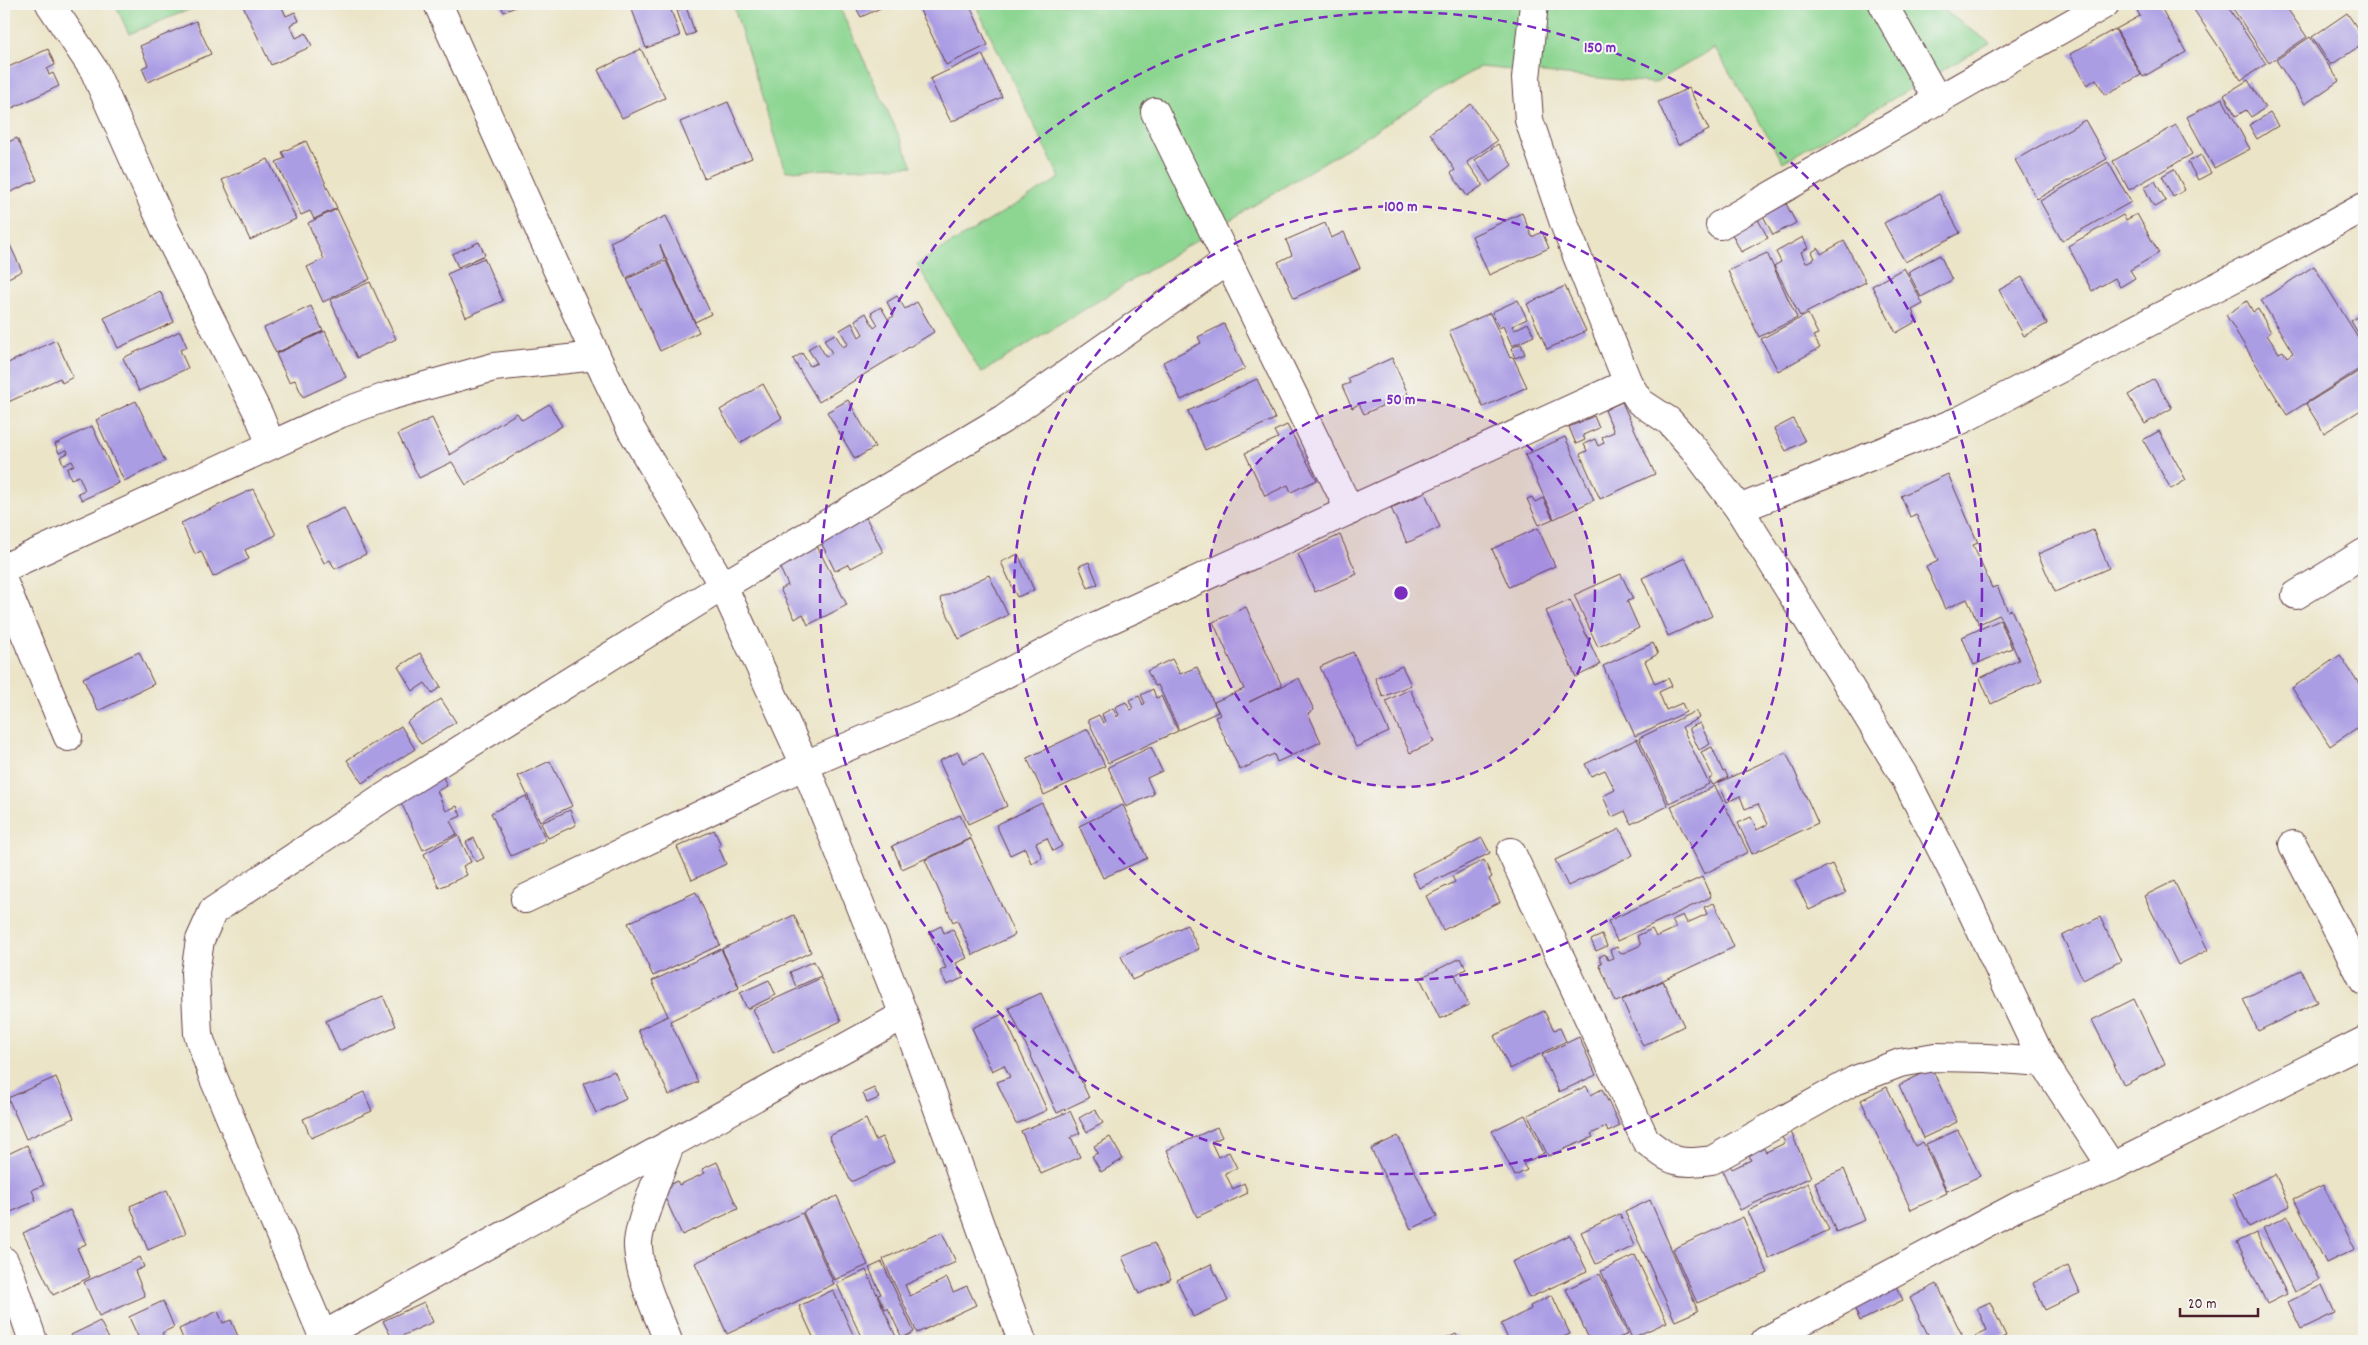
<svg xmlns="http://www.w3.org/2000/svg" width="2368" height="1345" viewBox="0 0 2368 1345" font-family="Dekko,sans-serif">
	<style>
		.green { fill: #8dd692; stroke: #6c7a5e }
		.building { fill: #ab9de4 }
		.lines { fill: none; stroke-linecap: round; stroke-linejoin: round }
		.street-casing { stroke: #623d42; stroke-width: 30 }
		.street { stroke: #fff; stroke-width: 28 }
		.ring { fill: none; stroke: #7b2cbf; stroke-width: 2.5; stroke-dasharray: 9 6 }
		.centre { fill: #7b2cbf; stroke: #f6f6f2; stroke-width: 2.5 }
		.ring-label { font-size: 15px; text-anchor: middle; font-weight: bold; fill: #7b2cbf; stroke: #f6f6f2; stroke-width: 4; stroke-linejoin: round; paint-order: stroke }
	</style>
	<rect width="100%" height="100%" fill="#f6f6f2"/>
	<filter id="ink" filterUnits="userSpaceOnUse"><feTurbulence type="fractalNoise" baseFrequency=".02" numOctaves="2"/><feDisplacementMap in="SourceGraphic" scale="10" xChannelSelector="R" yChannelSelector="G"/><feConvolveMatrix kernelMatrix="1 2 1 2 8 2 1 2 1" color-interpolation-filters="sRGB"/></filter>
	<filter id="wash" filterUnits="userSpaceOnUse"><feTurbulence type="fractalNoise" baseFrequency=".0096" numOctaves="4" result="noise"/><feDisplacementMap in="SourceGraphic" scale="20" xChannelSelector="R" yChannelSelector="G"/><feGaussianBlur stdDeviation="1.12" result="paint"/><feColorMatrix in="noise" values="0 0 0 0 0 0 0 0 0 0 0 0 0 0 0 0 0 1.4 0 .05"/><feComposite in="paint" operator="in"/></filter>
	<g filter="url(#wash)">
		<rect width="100%" height="100%" fill="#ebe4c7"/>
		<g class="green">
			<path d="M115,4H203L129,34Z"/>
			<path d="M733,4H838L913,166L785,171Z"/>
			<path d="M975,4H1935L1990,43L1783,162L1715,48L1654,83L1479,67L981,373L917,264L1060,178Z"/>
		</g>
		<g id="blocks">
			<g class="building">
				<path d="M242,4H284L281,5L286,16L295,12L299,21L290,25L296,38L306,33L312,46L271,65Z"/>
				<path d="M500,4H522L504,12Z"/>
				<path d="M630,4H669L680,36L646,48Z"/>
				<path d="M854,4H889L861,17Z"/>
				<path d="M917,4H969L988,45L946,65Z"/>
				<path d="M2137,4H2159L2186,52L2143,77L2116,29L2140,16L2134,5Z"/>
				<path d="M2190,4H2226L2266,64L2241,80Z"/>
				<path d="M2230,4H2284L2307,37L2269,63Z"/>
				<path d="M686,7L695,33L686,36L677,11Z"/>
				<path d="M2347,13L2364,38V43L2331,65L2312,37Z"/>
				<path d="M196,21L211,54L148,82L142,68L148,65L140,46Z"/>
				<path d="M2115,29L2141,75L2105,95L2096,79L2087,85L2070,54Z"/>
				<path d="M2310,37L2339,81L2305,104L2276,60Z"/>
				<path d="M48,49L55,65L47,69L49,75L53,73L59,86L6,111L4,106V69Z"/>
				<path d="M641,49L665,98L622,118L598,70Z"/>
				<path d="M982,54L1002,97L951,122L930,79Z"/>
				<path d="M2248,80L2265,108L2251,117L2246,110L2236,116L2224,95Z"/>
				<path d="M1689,88L1709,130L1678,145L1658,102Z"/>
				<path d="M2222,98L2250,149L2214,168L2187,117Z"/>
				<path d="M728,102L752,158L704,178L680,122Z"/>
				<path d="M1471,104L1497,141L1467,162L1483,185L1467,196L1451,173L1455,170L1430,133Z"/>
				<path d="M2270,113L2278,126L2257,139L2249,125Z"/>
				<path d="M2085,120L2107,159L2037,199L2015,160Z"/>
				<path d="M2176,125L2192,154L2129,190L2113,161Z"/>
				<path d="M17,138L37,180L4,195V144Z"/>
				<path d="M306,141L337,208L314,219L310,211L301,215L276,162L285,158L282,152Z"/>
				<path d="M1498,144L1512,165L1490,182L1475,160Z"/>
				<path d="M2201,155L2211,173L2198,180L2188,162Z"/>
				<path d="M268,159L296,219L250,240L222,180Z"/>
				<path d="M2108,162L2131,202L2062,241L2040,201Z"/>
				<path d="M2174,169L2185,190L2173,197L2162,176Z"/>
				<path d="M2155,181L2166,201L2154,207L2144,187Z"/>
				<path d="M1781,194L1796,223L1773,235L1758,206Z"/>
				<path d="M1939,194L1960,233L1905,262L1884,223Z"/>
				<path d="M337,209L370,279L323,302L307,267L324,259L308,223Z"/>
				<path d="M1753,210L1768,238L1741,252L1727,224Z"/>
				<path d="M1522,213L1532,237L1542,232L1549,248L1489,275L1472,236Z"/>
				<path d="M2137,214L2159,253L2130,270L2135,278L2120,287L2115,278L2092,291L2068,246L2123,215L2126,220Z"/>
				<path d="M666,216L711,314L695,322L660,245L665,259L626,278L610,242Z"/>
				<path d="M1325,223L1331,238L1344,232L1360,268L1294,298L1278,262L1292,255L1286,240Z"/>
				<path d="M4,232L22,271L4,280Z"/>
				<path d="M1803,237L1808,248L1801,252L1806,263L1815,258L1812,252L1818,248L1821,254L1844,241L1866,282L1800,316L1774,266L1781,262L1776,252Z"/>
				<path d="M479,242L485,255L458,267L452,254Z"/>
				<path d="M1767,253L1797,318L1759,337L1728,271Z"/>
				<path d="M1940,255L1952,280L1921,297L1908,272Z"/>
				<path d="M484,258L503,301L466,317L447,274Z"/>
				<path d="M666,261L699,332L660,351L627,279Z"/>
				<path d="M2314,266L2364,347V366L2287,415L2226,315L2247,301L2253,312L2258,309L2271,332L2267,335L2279,353L2283,351L2287,357L2293,353L2261,300Z"/>
				<path d="M1904,268L1923,304L1912,310L1917,321L1896,333L1872,286Z"/>
				<path d="M2022,277L2047,324L2024,336L1999,290Z"/>
				<path d="M370,282L396,339L357,358L330,300Z"/>
				<path d="M1565,286L1586,331L1547,349L1527,304Z"/>
				<path d="M160,291L174,322L118,348L104,318Z"/>
				<path d="M897,296L905,309L917,302L934,332L819,402L793,359L802,353L810,366L817,363L808,349L818,343L826,357L832,353L824,340L835,334L843,347L848,344L840,330L852,323L859,337L863,334L855,320L866,313L874,328L878,325L871,313L881,307L888,319L894,316L887,302Z"/>
				<path d="M1518,300L1527,319L1512,326L1514,330L1528,323L1534,336L1512,346L1503,326L1499,328L1492,312Z"/>
				<path d="M311,306L323,331L276,353L264,328Z"/>
				<path d="M1490,313L1510,358L1513,357L1527,387L1483,407L1449,331Z"/>
				<path d="M2364,313V343L2351,321Z"/>
				<path d="M1808,314L1818,334L1813,336L1820,348L1778,371L1761,339Z"/>
				<path d="M1224,324L1245,369L1181,400L1163,362L1201,343L1198,337Z"/>
				<path d="M180,331L187,347L180,350L188,368L139,391L123,358Z"/>
				<path d="M325,331L346,377L303,397L295,380L289,382L276,354Z"/>
				<path d="M56,340L73,377L62,383L60,378L4,404V365Z"/>
				<path d="M1521,344L1525,354L1515,358L1511,348Z"/>
				<path d="M1392,358L1408,394L1364,414L1359,404L1352,408L1342,386L1350,383L1348,378Z"/>
				<path d="M2364,368V408L2324,433L2306,404Z"/>
				<path d="M1257,379L1275,419L1205,450L1188,411Z"/>
				<path d="M2154,379L2172,408L2145,424L2128,395Z"/>
				<path d="M763,384L782,418L740,443L720,410Z"/>
				<path d="M848,400L875,447L855,459L827,412Z"/>
				<path d="M136,401L165,461L124,481L96,420Z"/>
				<path d="M1622,402L1655,474L1600,499L1580,454L1587,451L1584,444L1595,439L1598,446L1604,443L1602,437L1614,432L1605,410Z"/>
				<path d="M549,404L562,426L466,485L452,462L419,478L398,434L432,418L450,455L517,413L522,420Z"/>
				<path d="M1594,416L1599,428L1583,435L1585,440L1576,444L1569,427Z"/>
				<path d="M1793,419L1805,441L1786,451L1774,429Z"/>
				<path d="M1287,425L1317,480L1291,492L1288,485L1265,496L1245,453L1278,438L1274,431Z"/>
				<path d="M92,426L119,483L82,500L78,493L85,490L79,476L71,479L67,469L74,465L72,461L64,465L60,457L68,453L67,450L59,453L55,444Z"/>
				<path d="M2159,431L2186,480L2171,489L2143,440Z"/>
				<path d="M1565,437L1594,500L1554,519L1525,455Z"/>
				<path d="M1948,474L1978,543L1973,545L1992,588L1997,586L2008,611L2011,609L2042,680L1991,704L1980,678L2019,660L1999,615L1979,624L1967,599L1945,609L1926,567L1938,561L1916,514L1910,517L1901,496Z"/>
				<path d="M253,489L276,535L245,550L249,559L213,577L201,551L195,554L181,523Z"/>
				<path d="M1425,493L1440,527L1407,543L1391,508Z"/>
				<path d="M1532,497L1535,502L1543,498L1553,519L1539,525L1527,499Z"/>
				<path d="M344,508L366,554L335,569L330,560L324,563L306,526Z"/>
				<path d="M862,509L883,552L851,568L849,564L835,571L816,532Z"/>
				<path d="M1538,528L1555,566L1509,587L1492,549Z"/>
				<path d="M2093,530L2109,568L2055,592L2038,554Z"/>
				<path d="M1340,535L1357,574L1315,592L1298,554Z"/>
				<path d="M817,546L847,605L808,625L803,614L795,619L780,589L788,585L779,566Z"/>
				<path d="M1018,554L1034,590L1017,597L1001,562Z"/>
				<path d="M1685,558L1712,616L1668,636L1642,578Z"/>
				<path d="M1089,562L1098,584L1088,588L1079,566Z"/>
				<path d="M1621,574L1633,599L1627,601L1639,628L1598,647L1574,595Z"/>
				<path d="M989,575L1008,615L959,639L940,598Z"/>
				<path d="M1570,600L1600,665L1576,677L1546,611Z"/>
				<path d="M1246,607L1282,686L1249,702L1299,678L1314,710L1308,713L1321,742L1277,762L1274,754L1240,770L1215,717L1220,715L1214,702L1244,689L1213,622Z"/>
				<path d="M2000,620L2012,648L1974,665L1962,637Z"/>
				<path d="M1653,643L1658,654L1645,661L1655,684L1668,678L1672,686L1659,692L1666,710L1682,703L1686,712L1635,736L1603,666Z"/>
				<path d="M139,652L154,684L98,711L83,678Z"/>
				<path d="M1353,652L1389,732L1356,747L1320,667Z"/>
				<path d="M420,653L441,687L432,693L425,683L413,691L398,667Z"/>
				<path d="M2340,655L2364,691V723L2330,746L2292,688Z"/>
				<path d="M1172,659L1180,674L1197,667L1218,712L1179,730L1158,685L1155,686L1147,671Z"/>
				<path d="M1402,666L1411,685L1383,697L1375,678Z"/>
				<path d="M1153,689L1156,698L1161,696L1178,731L1108,763L1088,720L1099,715L1103,723L1105,722L1102,714L1113,708L1117,717L1119,715L1115,707L1126,702L1130,710L1133,709L1129,700L1139,696L1143,705L1145,703L1141,695Z"/>
				<path d="M1410,689L1434,742L1410,753L1386,701Z"/>
				<path d="M441,699L456,722L421,744L407,722Z"/>
				<path d="M1696,711L1699,718L1682,727L1709,784L1669,803L1639,738Z"/>
				<path d="M1700,723L1710,744L1699,750L1689,728Z"/>
				<path d="M401,726L415,749L362,783L347,760Z"/>
				<path d="M1088,729L1105,766L1044,795L1027,758Z"/>
				<path d="M1637,739L1668,806L1631,824L1625,811L1612,817L1603,796L1615,790L1605,770L1591,776L1585,764Z"/>
				<path d="M1151,747L1162,771L1147,778L1154,794L1126,807L1108,767Z"/>
				<path d="M1712,747L1723,772L1725,771L1728,777L1713,785L1709,779L1713,777L1701,752Z"/>
				<path d="M958,752L963,763L983,753L1007,806L968,824L939,761Z"/>
				<path d="M1786,752L1818,823L1752,854L1738,823L1751,817L1757,830L1768,824L1758,804L1745,809L1740,796L1727,802L1718,783Z"/>
				<path d="M550,761L572,806L540,821L518,776Z"/>
				<path d="M443,777L447,786L437,791L446,811L457,806L461,816L450,821L457,834L423,850L399,798Z"/>
				<path d="M1715,786L1748,852L1704,874L1671,807Z"/>
				<path d="M526,796L546,840L511,856L491,813Z"/>
				<path d="M1042,803L1062,846L1053,851L1047,838L1036,843L1042,858L1031,863L1025,848L1010,855L996,825Z"/>
				<path d="M1123,805L1147,858L1103,878L1079,826Z"/>
				<path d="M570,810L576,825L548,838L541,823Z"/>
				<path d="M960,815L971,838L902,869L892,846Z"/>
				<path d="M1620,829L1633,855L1568,886L1555,860Z"/>
				<path d="M714,830L721,845L718,846L726,864L692,880L677,847Z"/>
				<path d="M458,835L471,862L463,866L467,875L439,888L424,854Z"/>
				<path d="M474,838L484,858L476,862L466,842Z"/>
				<path d="M1482,838L1490,853L1419,888L1412,873Z"/>
				<path d="M971,839L1015,935L973,955L957,920L953,922L925,860Z"/>
				<path d="M1484,860L1492,877L1489,879L1500,902L1443,930L1426,896L1455,882L1452,876Z"/>
				<path d="M1832,864L1846,893L1809,910L1795,881Z"/>
				<path d="M1702,877L1711,897L1617,941L1608,921Z"/>
				<path d="M2174,881L2208,950L2178,965L2144,896Z"/>
				<path d="M696,892L720,945L653,976L628,923Z"/>
				<path d="M1714,903L1734,947L1616,1002L1599,964L1602,963L1599,957L1605,954L1608,960L1613,958L1610,950L1617,947L1621,954L1641,945L1637,936L1652,929L1656,937L1676,928L1672,920L1683,915L1687,923L1707,914L1704,907Z"/>
				<path d="M794,915L811,952L739,986L722,949Z"/>
				<path d="M2100,917L2121,961L2083,980L2062,936Z"/>
				<path d="M1187,925L1199,949L1132,980L1121,956Z"/>
				<path d="M941,926L944,933L953,929L967,958L956,963L963,978L947,985L940,971L946,968L929,932Z"/>
				<path d="M1602,935L1607,946L1596,951L1591,940Z"/>
				<path d="M721,949L739,988L670,1021L698,1082L669,1095L638,1030L668,1016L652,981Z"/>
				<path d="M1461,958L1466,969L1455,975L1469,1005L1440,1019L1420,978Z"/>
				<path d="M814,961L821,976L796,987L790,972Z"/>
				<path d="M2301,970L2317,1002L2258,1031L2243,999Z"/>
				<path d="M821,978L841,1021L773,1053L753,1009Z"/>
				<path d="M769,980L776,995L747,1009L740,993Z"/>
				<path d="M1663,981L1684,1026L1643,1046L1622,1000Z"/>
				<path d="M1041,993L1089,1098L1057,1113L1009,1008Z"/>
				<path d="M383,996L396,1026L339,1051L326,1021Z"/>
				<path d="M2134,999L2165,1064L2124,1085L2092,1020Z"/>
				<path d="M1544,1011L1554,1030L1560,1028L1566,1041L1510,1069L1494,1036Z"/>
				<path d="M1003,1014L1047,1110L1016,1124L997,1082L1010,1077L1004,1065L992,1071L972,1028Z"/>
				<path d="M1579,1037L1596,1075L1559,1092L1542,1055Z"/>
				<path d="M1932,1069L1957,1122L1923,1138L1899,1085Z"/>
				<path d="M614,1071L626,1099L596,1113L583,1084Z"/>
				<path d="M56,1077L74,1118L26,1139L8,1098Z"/>
				<path d="M1586,1086L1591,1095L1602,1089L1620,1126L1608,1132L1606,1127L1591,1134L1593,1137L1548,1156L1528,1115Z"/>
				<path d="M1887,1087L1915,1146L1923,1142L1947,1193L1911,1210L1861,1100Z"/>
				<path d="M874,1088L879,1098L867,1103L863,1093Z"/>
				<path d="M364,1092L372,1111L311,1138L303,1119Z"/>
				<path d="M1095,1109L1103,1123L1087,1132L1079,1118Z"/>
				<path d="M1070,1111L1080,1133L1071,1137L1080,1157L1041,1174L1021,1131Z"/>
				<path d="M1525,1115L1544,1153L1523,1164L1527,1170L1515,1176L1492,1131Z"/>
				<path d="M866,1119L875,1140L882,1137L894,1162L851,1182L829,1136Z"/>
				<path d="M1217,1127L1222,1137L1211,1142L1218,1157L1229,1152L1237,1168L1225,1173L1233,1189L1244,1183L1248,1193L1197,1217L1167,1150Z"/>
				<path d="M1958,1130L1980,1176L1947,1191L1926,1144Z"/>
				<path d="M1791,1132L1811,1177L1740,1210L1720,1165L1728,1161L1732,1169L1751,1160L1747,1152L1762,1145L1766,1152L1785,1143L1782,1137Z"/>
				<path d="M1398,1136L1437,1217L1411,1229L1371,1149Z"/>
				<path d="M1110,1137L1123,1159L1101,1172L1092,1156L1098,1153L1094,1146Z"/>
				<path d="M27,1145L44,1185L32,1190L36,1201L4,1215V1156Z"/>
				<path d="M717,1162L738,1209L682,1235L661,1189L677,1181L679,1185L705,1173L702,1169Z"/>
				<path d="M1844,1169L1865,1220L1836,1232L1815,1182Z"/>
				<path d="M2275,1174L2290,1206L2249,1227L2233,1194Z"/>
				<path d="M1808,1183L1829,1230L1769,1258L1748,1211Z"/>
				<path d="M2323,1185L2355,1249L2326,1263L2294,1199Z"/>
				<path d="M2364,1185V1197L2360,1187Z"/>
				<path d="M167,1190L186,1233L148,1250L130,1206Z"/>
				<path d="M837,1196L868,1265L834,1280L803,1212Z"/>
				<path d="M1650,1200L1698,1311L1675,1321L1625,1212Z"/>
				<path d="M70,1210L86,1244L77,1248L90,1277L53,1295L23,1233Z"/>
				<path d="M802,1213L834,1284L727,1334L695,1263Z"/>
				<path d="M1620,1214L1634,1246L1596,1264L1581,1232Z"/>
				<path d="M2288,1216L2319,1280L2294,1292L2263,1228Z"/>
				<path d="M1743,1217L1768,1273L1697,1303L1673,1249Z"/>
				<path d="M942,1232L956,1262L905,1285L910,1296L947,1278L953,1292L967,1286L976,1305L917,1333L883,1259Z"/>
				<path d="M2256,1233L2287,1294L2267,1304L2237,1242Z"/>
				<path d="M1570,1235L1587,1271L1529,1298L1512,1262Z"/>
				<path d="M1154,1243L1171,1279L1139,1294L1122,1257Z"/>
				<path d="M1635,1255L1667,1322L1632,1338L1601,1271Z"/>
				<path d="M140,1257L144,1267L135,1271L145,1296L99,1316L84,1282Z"/>
				<path d="M882,1262L914,1332L902,1338L888,1308L885,1309L878,1295L881,1294L869,1268Z"/>
				<path d="M1211,1264L1228,1301L1193,1317L1177,1280Z"/>
				<path d="M2068,1266L2080,1293L2045,1310L2033,1283Z"/>
				<path d="M866,1270L897,1339L891,1341H863L837,1284Z"/>
				<path d="M1600,1274L1628,1334L1612,1341H1590L1566,1289Z"/>
				<path d="M1937,1284L1965,1341H1931L1910,1298Z"/>
				<path d="M2322,1285L2335,1313L2301,1329L2288,1302Z"/>
				<path d="M1896,1286L1903,1300L1860,1321L1854,1307Z"/>
				<path d="M833,1290L856,1341H815L799,1306Z"/>
				<path d="M1552,1295L1570,1334L1554,1341H1509L1501,1324L1531,1309L1530,1306Z"/>
				<path d="M163,1301L174,1327L162,1333L166,1341H140L129,1317Z"/>
				<path d="M424,1302L433,1322L393,1340L383,1321Z"/>
				<path d="M1990,1302L2006,1336L1995,1341H1977L1975,1336L1987,1330L1977,1308Z"/>
				<path d="M218,1311L223,1323L231,1320L240,1341H184L179,1329Z"/>
				<path d="M100,1321L110,1341H74L71,1335Z"/>
				<path d="M1456,1334L1460,1341H1441Z"/>
				<path d="M1926,1337L1928,1341H1916Z"/>
			</g>
		</g>
	</g>
	<g filter="url(#ink)">
		<use href="#blocks" fill-opacity="0" stroke="#623d42" stroke-width="1"/>
		<g class="lines">
			<defs>
				<g id="street">
					<path d="M50,4L94,70L165,229L259,415L271,445"/>
					<path d="M438,4L596,356L631,429L723,586L805,765L904,1015L1022,1341"/>
					<path d="M1534,4L1526,78L1529,120L1565,226L1628,383L1640,402L1669,421L1694,449L1739,509L1849,686L1904,776L1958,882L2043,1062L2112,1167"/>
					<path d="M1883,4L1938,101"/>
					<path d="M1155,112L1350,511"/>
					<path d="M1720,225L2105,4"/>
					<path d="M1739,509L1961,420L2255,267L2364,207"/>
					<path d="M4,568L339,414L389,396L494,367L596,356"/>
					<path d="M4,583L68,737"/>
					<path d="M2296,595L2364,553"/>
					<path d="M2293,845L2364,981"/>
					<path d="M1511,852L1646,1141C1673,1162 1677,1165 1712,1160L1855,1080L1900,1063L1935,1057L1986,1058L2043,1062"/>
					<path d="M525,899L805,765L948,704L1094,627L1628,383"/>
					<path d="M4,1261L11,1276L33,1341"/>
					<path d="M322,1336L904,1015"/>
					<path d="M325,1341L214,1079L198,1034L195,973L200,940L213,911L386,796L723,586L1003,419L1228,260"/>
					<path d="M668,1341C657,1311 640,1279 638,1247C636,1228 663,1166 670,1145"/>
					<path d="M1765,1341L2018,1206L2112,1167L2364,1041"/>
				</g>
			</defs>
			<use href="#street" class="street-casing"/>
			<use href="#street" class="street"/>
		</g>
	</g>
	<circle cx="1401" cy="593" r="194" fill="#7b2cbf" fill-opacity=".12"/>
	<g class="ring">
		<circle cx="1401" cy="593" r="194"/>
		<circle cx="1401" cy="593" r="387"/>
		<circle cx="1401" cy="593" r="581"/>
	</g>
	<circle cx="1401" cy="593" r="8" class="centre"/>
	<g class="ring-label">
		<text x="1600" y="52">150 m</text>
		<text x="1401" y="211">100 m</text>
		<text x="1401" y="404">50 m</text>
	</g>
	<rect width="2368" height="1345" fill="none" stroke="#f6f6f2" stroke-width="20"/>
	<path d="M2180 1308v8h78v-8" fill="none" stroke="#4a1f2b" stroke-width="2.5"/>
	<text x="2188" y="1308" font-size="15" fill="#4a1f2b" stroke="#f6f6f2" stroke-width="4" paint-order="stroke">20 m</text>
</svg>
